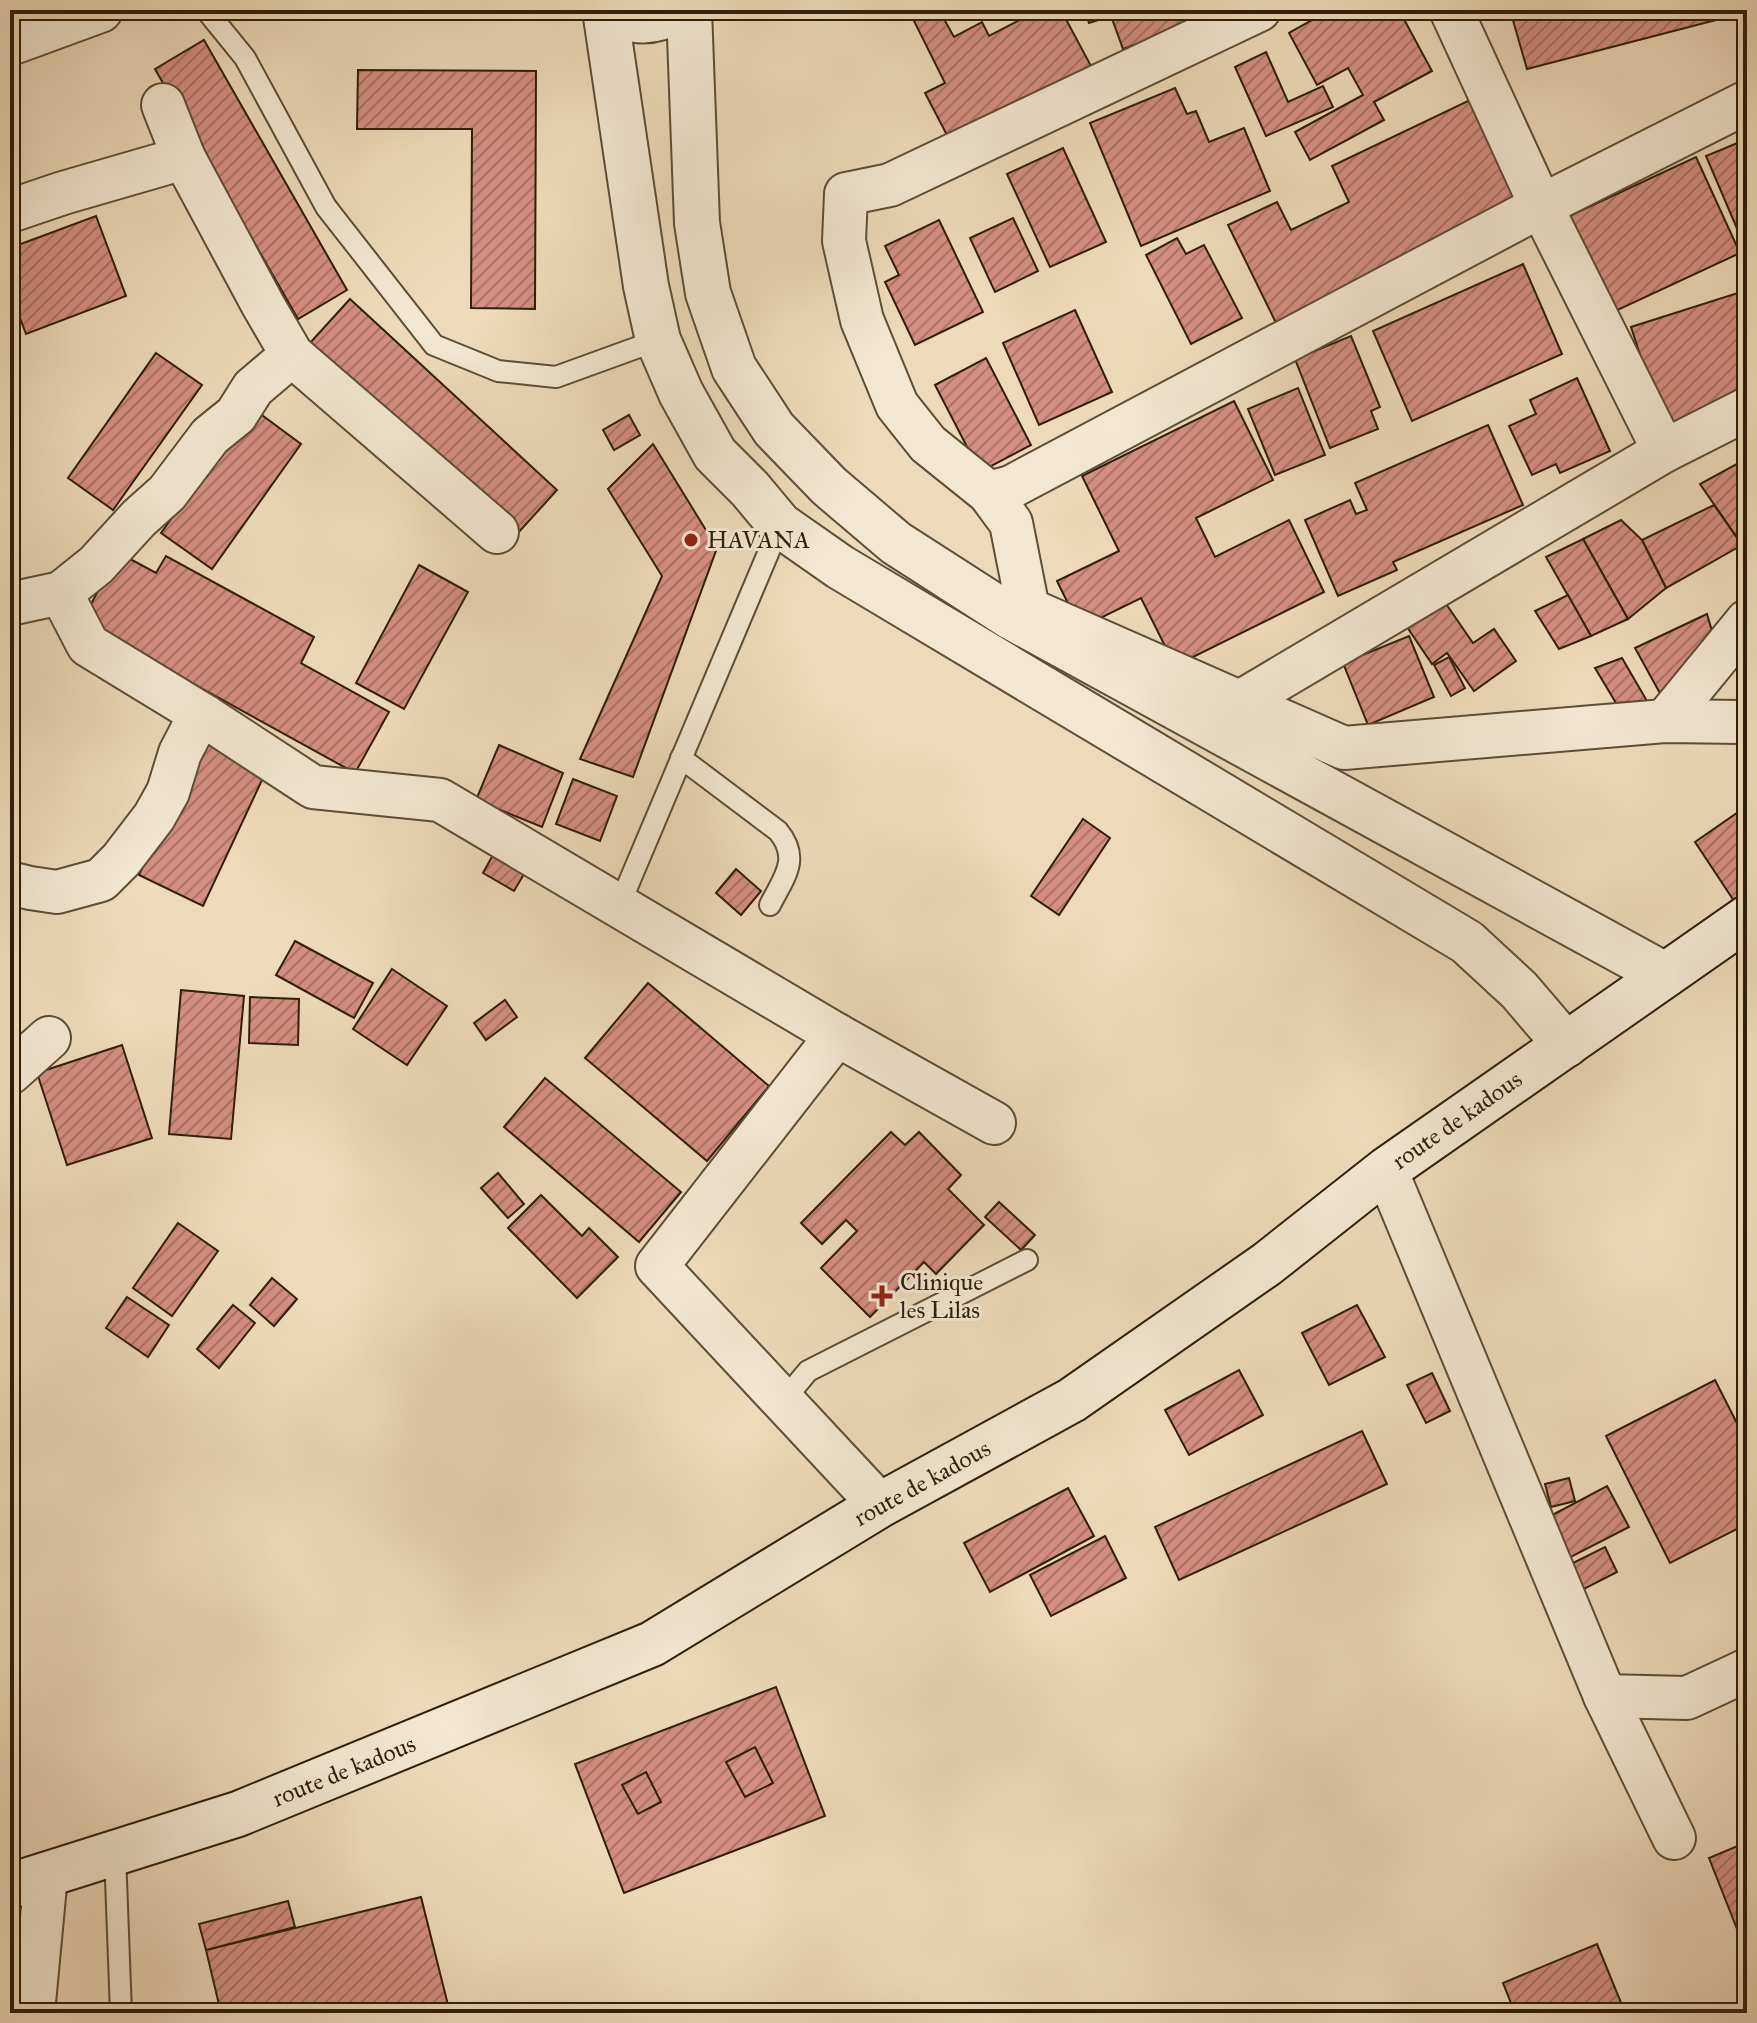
<svg xmlns="http://www.w3.org/2000/svg" width="1757" height="2023" viewBox="0 0 1757 2023" font-family="'IM FELL Great Primer',serif">
	<style>
		.building { fill: url(#building-hatch); stroke: #2e1e0b; stroke-width: 2 }
		.lines { fill: none; stroke-linecap: round; stroke-linejoin: round }
		.service-casing { stroke: #5e4d37; stroke-width: 24 }
		.minor-casing { stroke: #5e4d37; stroke-width: 46 }
		.tertiary-casing { stroke: #5e4d37; stroke-width: 48 }
		.secondary-casing { stroke: #2e1e0b; stroke-width: 48 }
		.service { stroke: #f4e7d2; stroke-width: 20 }
		.minor { stroke: #f4e7d2; stroke-width: 42 }
		.tertiary { stroke: #f4e7d2; stroke-width: 44 }
		.secondary { stroke: #f4e7d2; stroke-width: 44 }
		.poi-dot { fill: #8f2418; stroke: #f4e7d2; stroke-width: 3 }
		.labels { text-anchor: middle; dominant-baseline: central; stroke-width: 6; stroke-linejoin: round; paint-order: stroke }
		.poi-label { font-size: 24px; fill: #2e1e0b; stroke: #f4e7d2; text-anchor: start }
		.street-label { font-size: 24px; fill: #2e1e0b; stroke: #f4e7d2 }
	</style>
	<defs>
		<pattern id="building-hatch" width="6" height="6" patternUnits="userSpaceOnUse" patternTransform="scale(2)"><rect width="6" height="6" fill="#d58e82"/><path d="M-1 1l2-2M0 6l6-6M5 7l2-2" fill="none" stroke="#ad7369"/></pattern>
	</defs>
	<rect width="100%" height="100%" fill="#eedaba"/>
	<filter id="stains"><feTurbulence type="fractalNoise" baseFrequency=".0025" numOctaves="4"/><feColorMatrix values="0 0 0 0 .2 0 0 0 0 .09 0 0 0 0 .02 0 0 0 .5 -.17"/></filter>
	<radialGradient id="worn" r=".72"><stop offset=".6" stop-color="#630" stop-opacity="0"/><stop offset="1" stop-color="#630" stop-opacity=".3"/></radialGradient>
	<g class="building">
		<path d="M935,10H939L954,37L982,22L989,36L1039,10H1061L1091,66L949,139L925,93L945,83L914,21Z"/>
		<path d="M1085,10H1192L1197,23L1123,49L1111,16L1089,23Z"/>
		<path d="M1330,10H1399L1432,71L1374,102L1384,120L1310,160L1295,132L1363,95L1348,68L1317,85L1289,33Z"/>
		<path d="M1510,10H1747V12L1527,69Z"/>
		<path d="M204,40L347,290L298,319L155,69Z"/>
		<path d="M1266,52L1288,102L1323,86L1333,107L1266,136L1235,67Z"/>
		<path d="M358,70L536,71L535,309L471,308L472,129H357Z"/>
		<path d="M1175,88L1187,114L1196,111L1209,142L1244,128L1270,191L1141,246L1090,123Z"/>
		<path d="M1470,100L1523,210L1279,329L1228,225L1277,202L1291,230L1349,202L1332,166Z"/>
		<path d="M1747,139V227L1738,231L1706,156Z"/>
		<path d="M1063,148L1106,242L1050,267L1007,174Z"/>
		<path d="M1696,157L1740,253L1609,314L1565,218Z"/>
		<path d="M96,216L126,296L26,334L10,291V248Z"/>
		<path d="M1013,218L1038,271L995,292L970,238Z"/>
		<path d="M939,220L983,312L915,345L885,282L899,275L885,246Z"/>
		<path d="M1177,238L1186,254L1204,245L1242,318L1191,344L1146,255Z"/>
		<path d="M1523,264L1562,354L1412,421L1373,331Z"/>
		<path d="M1747,290V373L1742,374L1747,392V399L1663,426L1631,327Z"/>
		<path d="M350,299L557,490L517,534L310,343Z"/>
		<path d="M1075,310L1112,392L1039,425L1003,343Z"/>
		<path d="M1351,336L1380,407L1371,411L1378,429L1330,448L1295,359Z"/>
		<path d="M156,353L202,385L113,510L68,478Z"/>
		<path d="M986,358L1031,445L980,472L935,385Z"/>
		<path d="M1577,378L1610,451L1560,473L1556,464L1532,475L1509,426L1536,414L1530,400Z"/>
		<path d="M1298,388L1325,455L1275,475L1248,409Z"/>
		<path d="M1234,401L1273,480L1196,518L1215,557L1289,520L1324,592L1175,666L1141,598L1080,628L1057,581L1119,551L1082,476Z"/>
		<path d="M251,407L301,444L212,569L161,533Z"/>
		<path d="M629,415L640,435L614,450L603,430Z"/>
		<path d="M1488,425L1523,505L1393,562L1397,570L1338,596L1305,520L1350,500L1356,514L1367,510L1355,483Z"/>
		<path d="M653,444L717,548L633,777L580,759L662,576L608,489Z"/>
		<path d="M1744,460L1747,465V542L1742,545L1700,484Z"/>
		<path d="M1714,505L1742,545L1666,588L1642,540Z"/>
		<path d="M1621,520L1642,540L1666,588L1628,619L1583,539Z"/>
		<path d="M1583,539L1628,619L1591,636L1546,557Z"/>
		<path d="M119,553L156,573L166,556L314,637L301,663L389,712L355,773L81,622Z"/>
		<path d="M419,565L468,592L404,709L356,683Z"/>
		<path d="M1568,595L1591,636L1559,649L1535,611Z"/>
		<path d="M1444,601L1473,643L1494,629L1516,661L1474,691L1447,653L1432,664L1407,627Z"/>
		<path d="M1707,614L1712,631L1662,697L1635,648Z"/>
		<path d="M1409,636L1434,697L1368,725L1343,663Z"/>
		<path d="M1449,657L1465,688L1451,696L1434,665Z"/>
		<path d="M1622,658L1647,701L1616,703L1595,668Z"/>
		<path d="M206,734L269,765L203,906L139,875Z"/>
		<path d="M499,745L563,773L542,827L476,800Z"/>
		<path d="M573,779L617,796L600,841L556,824Z"/>
		<path d="M1747,806V904L1740,910L1695,842Z"/>
		<path d="M1083,819L1110,838L1059,915L1031,896Z"/>
		<path d="M493,855L524,874L514,891L483,873Z"/>
		<path d="M736,869L761,891L741,915L716,893Z"/>
		<path d="M295,941L373,983L354,1018L276,975Z"/>
		<path d="M392,969L447,1006L407,1065L353,1029Z"/>
		<path d="M648,983L769,1086L707,1161L585,1058Z"/>
		<path d="M181,990L244,996L231,1139L169,1134Z"/>
		<path d="M250,997L299,999L298,1045L249,1043Z"/>
		<path d="M505,1000L517,1017L486,1040L474,1023Z"/>
		<path d="M122,1045L152,1138L67,1165L37,1073Z"/>
		<path d="M545,1078L681,1192L639,1242L504,1127Z"/>
		<path d="M891,1132L905,1145L919,1132L961,1175L948,1189L984,1225L936,1274L924,1262L870,1317L821,1268L857,1231L846,1220L822,1244L801,1223Z"/>
		<path d="M498,1173L524,1204L508,1218L481,1188Z"/>
		<path d="M541,1195L582,1236L589,1228L618,1257L577,1298L508,1228Z"/>
		<path d="M999,1202L1035,1235L1021,1250L985,1217Z"/>
		<path d="M178,1223L218,1251L172,1316L133,1288Z"/>
		<path d="M272,1278L297,1299L274,1326L250,1305Z"/>
		<path d="M127,1297L169,1325L148,1357L106,1328Z"/>
		<path d="M233,1305L255,1323L219,1368L197,1349Z"/>
		<path d="M1357,1305L1385,1357L1329,1385L1302,1333Z"/>
		<path d="M1239,1370L1263,1415L1189,1455L1165,1410Z"/>
		<path d="M1432,1373L1450,1411L1426,1423L1407,1385Z"/>
		<path d="M1715,1380L1747,1443V1524L1670,1563L1606,1436Z"/>
		<path d="M1362,1431L1387,1484L1179,1580L1155,1527Z"/>
		<path d="M1569,1478L1575,1501L1551,1507L1545,1484Z"/>
		<path d="M1607,1486L1629,1527L1561,1562L1541,1521Z"/>
		<path d="M1068,1488L1094,1536L990,1592L964,1543Z"/>
		<path d="M1105,1536L1126,1578L1051,1616L1030,1575Z"/>
		<path d="M1605,1547L1617,1572L1582,1590L1569,1565Z"/>
		<path d="M776,1687L825,1816L624,1893L575,1764Z"/>
		<path d="M755,1747L773,1783L745,1797L726,1762Z"/>
		<path d="M646,1772L661,1802L638,1814L622,1785Z"/>
		<path d="M1747,1842V1925L1737,1929L1709,1858Z"/>
		<path d="M421,1897L450,2013H221L206,1950Z"/>
		<path d="M288,1901L295,1927L206,1950L199,1924Z"/>
		<path d="M1597,1944L1624,2010L1617,2013H1515L1503,1983Z"/>
	</g>
	<g class="lines">
		<defs>
			<g id="service">
				<path d="M206,10L245,58L326,207L434,345L498,371L556,377L658,340"/>
				<path d="M681,758L778,831C801,859 784,877 770,905"/>
				<path d="M619,906L780,525"/>
				<path d="M783,1401L808,1371L1027,1260"/>
				<path d="M115,1853L121,2013"/>
			</g>
			<g id="minor">
				<path d="M1451,10L1541,206L1664,451"/>
				<path d="M1747,102L1541,206L1011,487L989,493L1011,523L1028,609L1344,748L1665,721L1741,722L1747,721"/>
				<path d="M163,105L184,158L263,305L292,355L497,532"/>
				<path d="M10,211L63,193L184,158"/>
				<path d="M989,493L928,444L897,405L862,320L844,241L846,194L890,185L1259,10"/>
				<path d="M61,593L88,645L206,717L313,787L440,800L837,1035L994,1123"/>
				<path d="M10,604L61,593L96,565L139,518L167,493L210,436L236,415L253,388L292,355"/>
				<path d="M1240,702L1664,451L1747,409"/>
				<path d="M1665,721L1747,621"/>
				<path d="M10,883L30,888L57,892L101,880L121,860L154,817L168,792L180,753L193,728L206,717"/>
				<path d="M837,1035L657,1266L880,1505"/>
				<path d="M10,1073L49,1038"/>
				<path d="M1386,1170L1605,1696L1674,1838"/>
				<path d="M1605,1696L1687,1698L1747,1670"/>
				<path d="M33,2013L46,1875"/>
			</g>
			<g id="tertiary">
				<path d="M605,10L646,286L658,340L681,393L715,454L750,489L780,525L840,567L1467,942L1519,990L1566,1045"/>
				<path d="M612,10C632,25 655,23 676,10"/>
				<path d="M689,10L697,223L708,293L734,368L774,429L829,486L896,543L1011,617L1665,975"/>
				<path d="M10,43L100,10"/>
			</g>
			<path id="secondary" d="M10,1886L238,1814L652,1644L880,1505L1072,1400L1267,1264L1386,1170L1747,918"/>
		</defs>
		<use href="#service" class="service-casing"/>
		<use href="#minor" class="minor-casing"/>
		<use href="#tertiary" class="tertiary-casing"/>
		<use href="#secondary" class="secondary-casing"/>
		<use href="#service" class="service"/>
		<use href="#minor" class="minor"/>
		<use href="#tertiary" class="tertiary"/>
		<use href="#secondary" class="secondary"/>
	</g>
	<g class="poi-dot">
		<circle cx="691" cy="540" r="8"/>
		<path d="M878 1284h8v8h8v8h-8v8h-8v-8h-8v-8h8z"/>
	</g>
	<g class="labels">
		<g class="poi-label">
			<text x="707" y="540">HAVANA</text>
			<text x="900" y="1282">Clinique<tspan x="900" dy="28">les Lilas</tspan></text>
		</g>
		<g class="street-label">
			<text transform="translate(1457 1120) rotate(-35)">route de kadous</text>
			<text transform="translate(922 1483) rotate(-29)">route de kadous</text>
			<text transform="translate(344 1771) rotate(-22)">route de kadous</text>
		</g>
	</g>
	<rect width="1757" height="2023" fill="none" stroke="#eedaba" stroke-width="40"/>
	<rect x="12" y="12" width="1733" height="1999" fill="none" stroke="#2e1e0b" stroke-width="4"/>
	<rect x="20" y="20" width="1717" height="1983" fill="none" stroke="#2e1e0b" stroke-width="2"/>
	<rect width="100%" height="100%" filter="url(#stains)"/>
	<rect width="100%" height="100%" fill="url(#worn)"/>
</svg>
